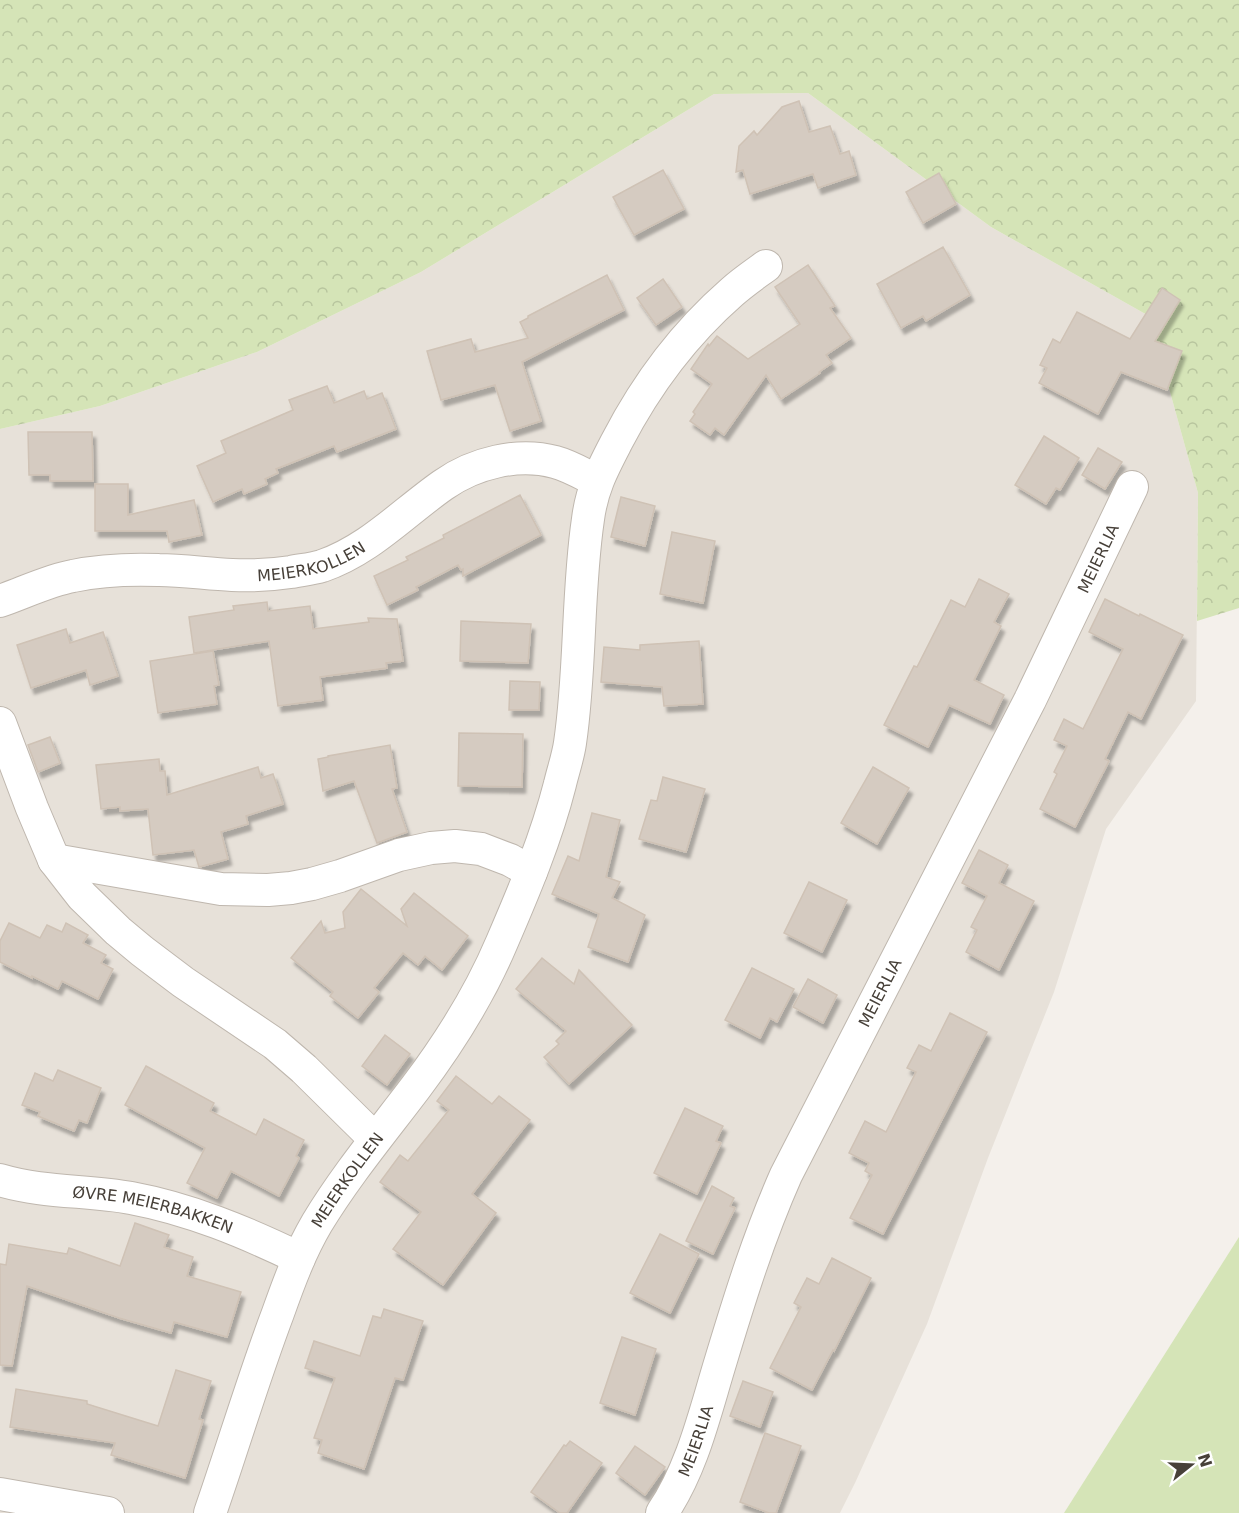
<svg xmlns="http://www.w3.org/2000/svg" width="1239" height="1513" viewBox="0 0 1239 1513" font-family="'DejaVu Sans',sans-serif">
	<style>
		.residential { fill: #e7e1d9 }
		.green { fill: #d5e4b7 }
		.forest { fill: url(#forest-crowns) }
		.building { fill: #d5cbc1; stroke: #cfc2b5; stroke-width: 1.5; filter: url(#shadow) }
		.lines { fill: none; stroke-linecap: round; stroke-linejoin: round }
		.minor-casing { stroke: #bfb7ae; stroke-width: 34 }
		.minor { stroke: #fff; stroke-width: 32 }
		.labels { text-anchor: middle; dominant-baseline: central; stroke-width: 4.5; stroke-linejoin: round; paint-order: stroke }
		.street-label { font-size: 16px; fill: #474039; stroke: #fff }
	</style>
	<defs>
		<pattern id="forest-crowns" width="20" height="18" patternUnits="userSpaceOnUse" patternTransform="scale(1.5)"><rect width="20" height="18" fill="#d5e4b7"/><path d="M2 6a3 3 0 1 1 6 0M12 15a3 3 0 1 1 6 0" fill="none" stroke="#b8c59e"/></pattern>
		<filter id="shadow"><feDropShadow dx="3.5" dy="6" stdDeviation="1.5" flood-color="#0004"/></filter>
	</defs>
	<rect width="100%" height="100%" fill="#f4f0eb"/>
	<path class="residential" d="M808,93L991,227L1149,316L1198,493L1196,701L1106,829L1054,992L988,1158L927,1324L855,1483L840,1513H0V429L100,406L257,352L421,272L714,94Z"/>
	<path class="green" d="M1239,1237V1513H1064Z"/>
	<path class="forest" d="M0,0H1239V608L1197,621L1198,493L1149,316L991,227L808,93L714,94L421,272L257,352L100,406L0,429Z"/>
	<g class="building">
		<path d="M799,101L809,132L830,126L840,154L849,151L856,175L818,188L813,174L750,194L743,170L736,172L739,146L754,131L757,135L782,107Z"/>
		<path d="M663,170L684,209L634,235L613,197Z"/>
		<path d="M939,173L956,204L923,223L906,192Z"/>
		<path d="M943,247L970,295L926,321L923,316L901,328L877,284Z"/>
		<path d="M808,265L835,306L830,308L851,338L826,355L832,363L819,372L820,373L781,399L766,375L724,435L715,428L710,435L690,421L695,414L693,412L712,384L691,369L708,344L709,346L717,336L748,359L800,324L775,287Z"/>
		<path d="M607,275L624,310L522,362L541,421L510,431L495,385L441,400L427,351L471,339L475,352L528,338L520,322L528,318V316Z"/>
		<path d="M663,279L682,307L656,325L637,298Z"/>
		<path d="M1162,288L1180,300L1155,341L1182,351L1167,390L1121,372L1098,414L1039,383L1047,368L1040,365L1053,339L1060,343L1077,312L1130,339Z"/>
		<path d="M327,386L334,403L364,391L367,399L382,393L396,429L337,452L334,446L276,469L278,473L265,479L267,484L244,494L242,489L213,502L197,466L226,453L221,441L293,410L289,400Z"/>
		<path d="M28,432H92L93,481H50V475H29Z"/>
		<path d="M1044,436L1079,458L1060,490L1056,488L1046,504L1015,485Z"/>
		<path d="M1098,448L1122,462L1105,489L1082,475Z"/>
		<path d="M95,484H128V515L194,500L202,535L169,542L167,531H95Z"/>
		<path d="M520,495L541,535L463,576V569L461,570L458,565L416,587L418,590L387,605L374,576L408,560L406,557L444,538L443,535Z"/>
		<path d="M621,497L655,506L645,546L611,537Z"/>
		<path d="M672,532L715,541L703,603L660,594Z"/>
		<path d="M979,579L1009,594L994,622L1001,626L974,680L1004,695L990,724L949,705L928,747L884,725L914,666L917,667L951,600L965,607Z"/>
		<path d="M1105,599L1139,616L1140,614L1183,635L1141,719L1128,712L1105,759L1109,761L1075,827L1040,809L1057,774L1054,772L1067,746L1054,740L1064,719L1083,729L1123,649L1089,632Z"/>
		<path d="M267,602L268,611L310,606L313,629L369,622L368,618L397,619L403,661L386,663L387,668L320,677L323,700L278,706L269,641L194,653L189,617L234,610L233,606Z"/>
		<path d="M461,621L531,624L528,663L460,661Z"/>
		<path d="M66,629L70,643L103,632L118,676L90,685L86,670L31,688L17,645Z"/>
		<path d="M699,641L703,704L664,706L662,687L601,682L604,647L640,650V645Z"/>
		<path d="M213,651L219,685L214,686L217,704L158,713L150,661Z"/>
		<path d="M510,681L540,682L539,710H509Z"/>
		<path d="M459,733L523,734L522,787L458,786Z"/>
		<path d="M50,737L60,763L38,772L28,745Z"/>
		<path d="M390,745L397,788L392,789L407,832L377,843L354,781L323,791L318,759L328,757V756Z"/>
		<path d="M159,759L160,771H165L167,795L258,767L261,778L273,774L283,804L246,816L248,824L221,832L228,859L199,867L194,850L153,855L148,809L120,811V807L101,809L96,765Z"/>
		<path d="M873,767L909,788L877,844L841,823Z"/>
		<path d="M663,777L705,789L686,852L639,839L651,800L657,801Z"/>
		<path d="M592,813L620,820L606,877L620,882L612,898L645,915L628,962L588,947L599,914L552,894L568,856L579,861Z"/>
		<path d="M979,850L1008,865L999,883L1034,901L999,970L966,952L977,930L971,927L987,896L962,883Z"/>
		<path d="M809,882L847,900L822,952L784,933Z"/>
		<path d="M361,889L407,926L401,909L414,893L468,936L442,970L425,956L418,965L403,953L374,988L379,992L358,1018L330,996L333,992L291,958L321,921L325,933L345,928L343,912Z"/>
		<path d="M9,923L40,938L47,925L62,932L66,923L88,935L83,943L106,955L101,963L113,969L98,999L62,981L58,989L32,976V978L0,962V941Z"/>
		<path d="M542,958L574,984L579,970L632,1025L569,1084L544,1057L559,1044L556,1041L566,1031L516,989Z"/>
		<path d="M752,968L794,989L777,1022L770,1018L760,1038L725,1020Z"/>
		<path d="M808,979L837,995L823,1023L793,1007Z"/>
		<path d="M950,1013L987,1032L883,1234L850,1218L872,1175L865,1171L869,1163L849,1153L865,1121L886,1132L916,1072L907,1068L919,1045L931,1051Z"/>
		<path d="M385,1035L410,1054L387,1085L362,1066Z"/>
		<path d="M146,1066L214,1103L210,1111L256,1135L264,1119L304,1140L296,1156L299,1158L279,1196L231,1171L217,1198L187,1183L205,1148L125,1105Z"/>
		<path d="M58,1070L101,1088L87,1123L79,1120L74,1131L38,1116L40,1112L22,1105L35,1073L53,1081Z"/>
		<path d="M456,1076L492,1104L499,1096L530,1120L472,1194L496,1213L443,1285L393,1249L421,1212L380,1182L400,1155L408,1161L449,1110L437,1101Z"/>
		<path d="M685,1108L723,1126L716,1141L721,1143L697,1194L654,1173Z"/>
		<path d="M712,1186L734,1198L730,1206L735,1208L713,1254L686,1241Z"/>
		<path d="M135,1223L169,1235L164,1247L193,1257L187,1276L241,1292L227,1337L174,1322L171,1333L119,1318L27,1286L12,1366L0,1365V1264L6,1265L9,1244L67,1254L69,1248L120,1266Z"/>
		<path d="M660,1234L699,1254L670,1313L630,1293Z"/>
		<path d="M832,1258L871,1278L834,1351L833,1350L812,1390L770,1368L801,1307L794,1303L807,1278L819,1284Z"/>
		<path d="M384,1309L423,1321L403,1380L395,1378L364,1469L318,1453L322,1440L314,1438L335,1378L305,1368L314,1341L360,1356L373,1316L381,1318Z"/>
		<path d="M622,1337L656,1349L635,1415L600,1403Z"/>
		<path d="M176,1370L211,1381L199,1419L203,1420L185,1478L111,1455L115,1443L10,1427L16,1389L87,1401V1404L158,1426Z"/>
		<path d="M743,1381L773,1392L760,1427L730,1416Z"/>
		<path d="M765,1433L801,1446L776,1513H769L740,1502Z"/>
		<path d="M570,1441L602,1463L567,1513H560L531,1492L564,1445L566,1446Z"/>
		<path d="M635,1446L665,1467L645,1495L616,1473Z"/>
	</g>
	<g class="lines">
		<defs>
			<g id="minor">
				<path id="s1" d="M0,601C23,593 50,580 73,576C101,570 131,569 159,570C183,570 208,574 232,575C252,576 271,575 291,572C301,570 312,569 322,566C369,550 403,513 443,485C474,463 518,452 555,462C570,466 583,474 597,481"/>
				<path d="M0,723L32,808L54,860L82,896L118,931L142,951L183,982L275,1044L304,1069L375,1139"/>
				<path d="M54,860L221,889L268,890L291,888L312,884L340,876L399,855L431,848L455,846L481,849L510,860L531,872"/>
				<path id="s2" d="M0,1180C43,1193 88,1190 131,1198C190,1209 245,1232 299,1258"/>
				<path d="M0,1494L108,1513"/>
				<path id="s3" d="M210,1513C233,1447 253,1379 278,1313C289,1282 300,1252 317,1223C346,1175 382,1132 416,1087C450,1042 480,994 502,942C524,891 546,839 560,784C563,771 568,757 570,743C581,669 577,593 588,519C592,488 603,468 617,441C646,385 685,333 732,292C743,282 755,274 766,266"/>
				<path id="s4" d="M662,1513C693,1467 705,1412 721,1360C740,1297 759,1236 786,1175L1030,700L1132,487"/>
			</g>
		</defs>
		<use href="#minor" class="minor-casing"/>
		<use href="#minor" class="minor"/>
	</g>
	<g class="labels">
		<g class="street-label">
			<text stroke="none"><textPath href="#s1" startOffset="318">MEIERKOLLEN</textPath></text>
			<text stroke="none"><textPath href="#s4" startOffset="1052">MEIERLIA</textPath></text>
			<text stroke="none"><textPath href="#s4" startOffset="566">MEIERLIA</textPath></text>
			<text stroke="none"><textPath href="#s3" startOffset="362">MEIERKOLLEN</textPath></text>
			<text stroke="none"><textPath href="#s2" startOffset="156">ØVRE MEIERBAKKEN</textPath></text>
			<text stroke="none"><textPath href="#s4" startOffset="80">MEIERLIA</textPath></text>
		</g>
	</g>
	<g transform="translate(1191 1465) rotate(72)" stroke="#ffffff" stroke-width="4.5" paint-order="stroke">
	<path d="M0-4.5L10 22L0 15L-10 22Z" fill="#474039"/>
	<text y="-9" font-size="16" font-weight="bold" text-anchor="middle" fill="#474039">N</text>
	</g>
</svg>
